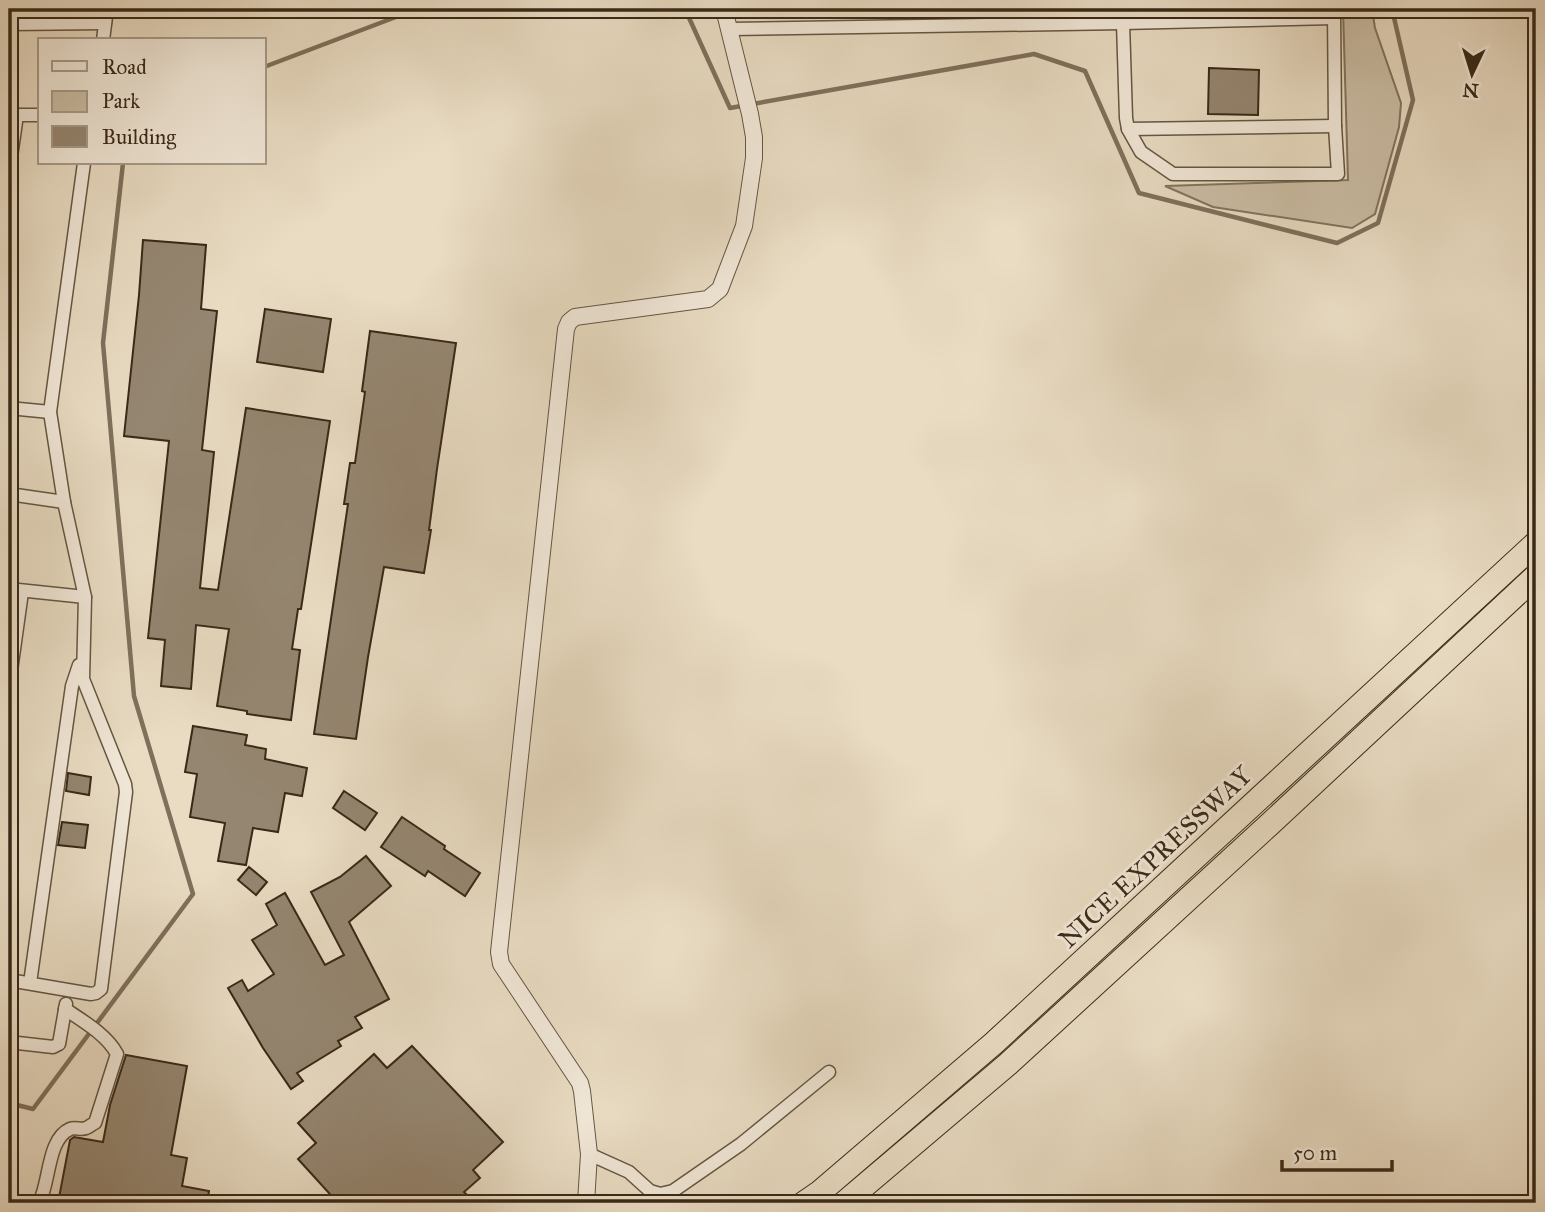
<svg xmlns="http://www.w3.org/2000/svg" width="1545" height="1212" viewBox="0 0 1545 1212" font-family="'IM FELL Great Primer',serif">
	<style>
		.green { fill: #cbbea6; stroke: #82745f; stroke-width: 2 }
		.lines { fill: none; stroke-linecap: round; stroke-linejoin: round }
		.stream { stroke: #7f705c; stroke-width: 4.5 }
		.building { fill: #958671; stroke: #392918; stroke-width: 2 }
		.minor-casing { stroke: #655643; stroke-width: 15 }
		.tertiary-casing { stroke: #655643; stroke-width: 18 }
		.motorway-casing { stroke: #392918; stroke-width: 25 }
		.minor { stroke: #f1e8d8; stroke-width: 12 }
		.tertiary { stroke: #f1e8d8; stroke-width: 16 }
		.motorway { stroke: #e9dcc3; stroke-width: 23 }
		.labels { text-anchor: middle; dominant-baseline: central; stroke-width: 6; stroke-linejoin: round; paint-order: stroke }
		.street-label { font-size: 26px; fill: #392918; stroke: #f1e8d8 }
	</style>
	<rect width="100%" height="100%" fill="#e9dcc3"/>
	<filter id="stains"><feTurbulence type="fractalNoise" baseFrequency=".00286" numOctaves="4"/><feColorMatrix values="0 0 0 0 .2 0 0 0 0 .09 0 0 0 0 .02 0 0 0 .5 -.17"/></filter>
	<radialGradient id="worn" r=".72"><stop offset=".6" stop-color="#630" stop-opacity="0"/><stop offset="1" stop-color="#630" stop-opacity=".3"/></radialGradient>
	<path class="green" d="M1343,9H1372L1375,28L1401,103L1399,127L1375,214L1352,228L1213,207L1165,186L1348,180Z"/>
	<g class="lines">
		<g class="stream">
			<path d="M685,9L730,108L1034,54L1085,71L1139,193L1337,243L1378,223L1413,100L1392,9"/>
			<path d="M1534,9L1536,16"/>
			<path d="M264,67L417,9"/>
			<path d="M9,1103L33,1109L193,894L134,696L103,343L123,163"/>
		</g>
	</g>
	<g class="building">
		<path d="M1209,68L1259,70L1258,115L1208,114Z"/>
		<path d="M143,240L206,245L201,309L217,311L202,450L214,452L200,588L218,590L246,408L330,421L301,609H298L292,649L300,650L291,720L247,714V711L217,706L229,629L196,625L191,689L161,686L165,640L148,638L169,441L124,436L139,295Z"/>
		<path d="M265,309L331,319L323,372L257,362Z"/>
		<path d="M370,331L456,343L437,469L429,530H431L424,573L384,567L368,657L356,739L314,734L348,504H344L350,463H355L365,392L362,391Z"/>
		<path d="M193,726L247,735L245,745L266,749L265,759L307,768L302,796L285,793L278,832L253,828L246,865L218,861L225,823L190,817L197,774L185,772Z"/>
		<path d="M68,773L91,777L89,795L66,791Z"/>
		<path d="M344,791L377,813L365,830L333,808Z"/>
		<path d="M402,817L445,846L444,849L480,873L465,896L428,871L425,876L381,847Z"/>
		<path d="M62,822L88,825L85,848L58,845Z"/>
		<path d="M366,856L391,886L349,922L389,999L355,1017L362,1028L338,1041L341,1046L297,1073L303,1081L291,1089L263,1048L228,988L242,980L248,991L274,974L252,940L277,925L266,904L285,893L325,965L344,955L311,892L340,877Z"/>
		<path d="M249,867L267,882L256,895L238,880Z"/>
		<path d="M412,1046L503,1142L473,1170L480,1178L464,1192L475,1203H338L298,1159L316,1143L298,1123L374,1054L387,1068Z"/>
		<path d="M126,1055L187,1066L171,1155L187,1158L182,1186L209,1191L207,1203H58L70,1140L74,1137L103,1142L110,1105Z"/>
	</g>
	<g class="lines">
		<defs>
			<g id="minor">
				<path d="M1123,23L1126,118L1128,129L1141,152L1173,174H1338L1335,126L1334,9"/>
				<path d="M9,24L105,23"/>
				<path d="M730,29L1123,23L1334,18"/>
				<path d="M103,40L107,9"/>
				<path d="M9,115H40"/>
				<path d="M1128,129L1335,126"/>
				<path d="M9,171L17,115"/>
				<path d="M9,408L50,412"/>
				<path d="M9,494L64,502"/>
				<path d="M9,589L85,597"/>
				<path d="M9,685L22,592"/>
				<path d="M9,980L91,994L96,993L101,989L126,792L125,784L83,679L85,597L64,502L50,412L84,163"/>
				<path d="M30,983L72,686L79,665"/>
				<path d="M9,1042L53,1047L59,1044L66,1004"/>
				<path d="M589,1154L629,1172L650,1191L660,1194L673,1191L741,1144L829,1072"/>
				<path d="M39,1203C50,1183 47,1139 70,1129C75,1127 81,1130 86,1128C89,1127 92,1124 95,1123L117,1054C107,1035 83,1021 65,1009"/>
			</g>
			<path id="tertiary" d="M586,1203L589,1154L582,1091L580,1083L501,964L499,952L566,329L569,322L575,317L708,299L720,289L744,226L754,158V137L750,114L724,9"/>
			<g id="motorway">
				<path d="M804,1203L820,1192L994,1043L1536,543"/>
				<path d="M844,1203L1008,1064L1271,823L1536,576"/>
			</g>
		</defs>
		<use href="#minor" class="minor-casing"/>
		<use href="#tertiary" class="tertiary-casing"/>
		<use href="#motorway" class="motorway-casing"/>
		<use href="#minor" class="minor"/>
		<use href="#tertiary" class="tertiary"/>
		<use href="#motorway" class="motorway"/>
	</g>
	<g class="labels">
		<g class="street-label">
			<text transform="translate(1155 857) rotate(-43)">NICE EXPRESSWAY</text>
		</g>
	</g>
	<rect width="1545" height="1212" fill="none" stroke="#e9dcc3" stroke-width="35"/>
	<rect x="10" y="10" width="1524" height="1191" fill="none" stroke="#392918" stroke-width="3.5"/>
	<rect x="18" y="18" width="1510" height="1177" fill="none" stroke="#392918" stroke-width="2"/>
	<rect x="38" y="38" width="228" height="126" fill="#f1e8d8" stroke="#a79c8b" stroke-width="2"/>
	<rect x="52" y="61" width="35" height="10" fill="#f1e8d8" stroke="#a79c8b" stroke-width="2"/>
	<text x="102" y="74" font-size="21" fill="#392918">Road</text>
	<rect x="52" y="91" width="35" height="21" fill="#cbbea6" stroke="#a79c8b" stroke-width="2"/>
	<text x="102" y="108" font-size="21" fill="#392918">Park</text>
	<rect x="52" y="126" width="35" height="21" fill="#958671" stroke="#a79c8b" stroke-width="2"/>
	<text x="102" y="144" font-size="21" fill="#392918">Building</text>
	<g transform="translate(1472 74) rotate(184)" stroke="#f1e8d8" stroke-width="5" paint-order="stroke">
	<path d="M0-5L12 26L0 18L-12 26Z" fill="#392918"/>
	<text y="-10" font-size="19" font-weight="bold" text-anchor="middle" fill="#392918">N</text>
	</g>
	<path d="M1282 1160v10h110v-10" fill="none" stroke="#392918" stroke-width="3.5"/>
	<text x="1293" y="1160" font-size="21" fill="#392918" stroke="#f1e8d8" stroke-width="5" paint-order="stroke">50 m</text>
	<rect width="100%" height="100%" filter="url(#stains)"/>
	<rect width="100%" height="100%" fill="url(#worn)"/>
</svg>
